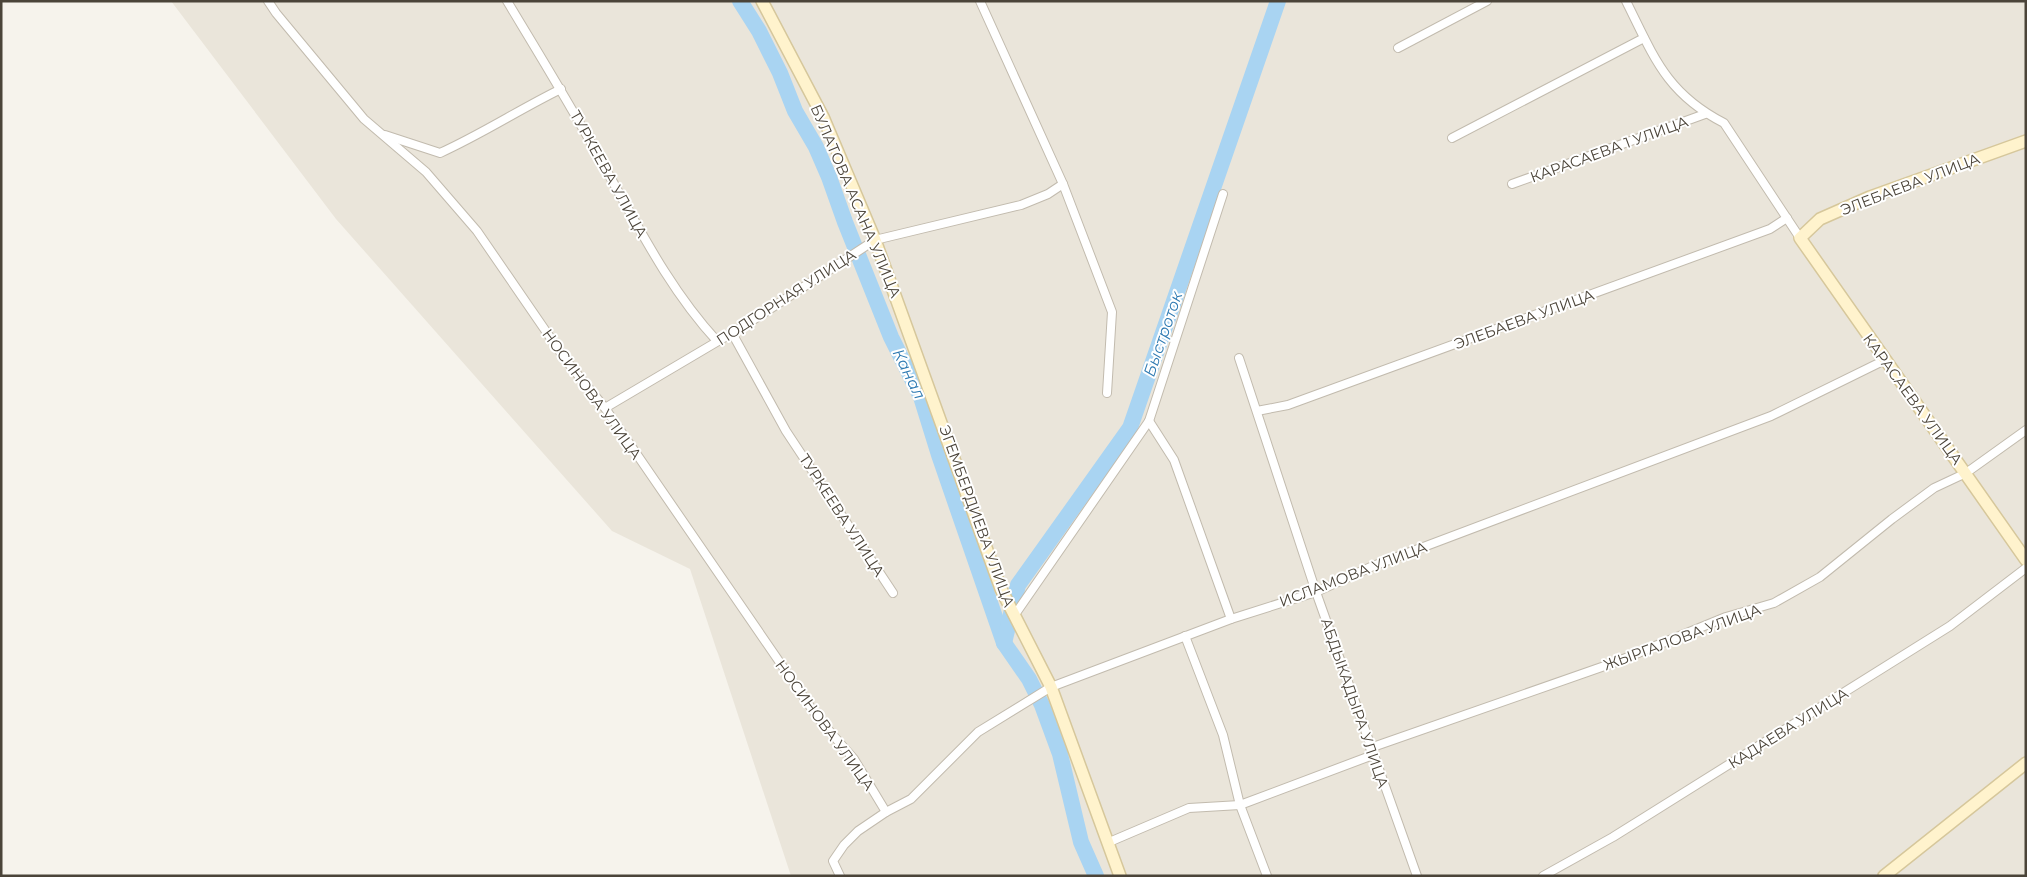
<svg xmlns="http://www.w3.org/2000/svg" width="2027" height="877" viewBox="0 0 2027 877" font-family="Montserrat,sans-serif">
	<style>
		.residential { fill: #eae5da }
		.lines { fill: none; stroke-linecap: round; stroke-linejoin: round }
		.river { stroke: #a9d4f2; stroke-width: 16 }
		.street-casing { stroke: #c2bbae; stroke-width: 10 }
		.secondary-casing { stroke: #d6c79b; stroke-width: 14 }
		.street { stroke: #fff; stroke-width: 8 }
		.secondary { stroke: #fff3cd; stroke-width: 11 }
		.labels { text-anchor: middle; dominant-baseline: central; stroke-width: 4; stroke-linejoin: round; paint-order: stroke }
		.street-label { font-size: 15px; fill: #4b4439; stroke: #fff }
		.water-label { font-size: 16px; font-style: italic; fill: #2e7ab2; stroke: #fff }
	</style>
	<rect width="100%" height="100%" fill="#f6f3ec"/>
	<path class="residential" d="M171,1H2026V876H791L690,569L612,531L336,219Z"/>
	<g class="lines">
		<g class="river">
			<path d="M740,1L759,31L780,73L795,111L816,147L829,177L845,222L891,337L921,397L939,455L1004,643L1029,679L1042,705L1060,754L1081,842L1096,876"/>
			<path d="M1004,643L1018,585L1130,428L1278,1"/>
		</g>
		<defs>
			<g id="street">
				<path d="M268,1L276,13L364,119L426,172L477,231L565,359L605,408L818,718L854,759L886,812"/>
				<path d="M507,1C539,54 571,106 600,159C636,222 668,288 717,341"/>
				<path d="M980,1L1063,184L1112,312L1107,393"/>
				<path d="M1626,1C1654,57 1666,93 1724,123L1800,238"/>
				<path d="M1398,48L1487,1"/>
				<path d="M385,135L440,153C482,134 520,109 561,89"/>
				<path d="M1452,138L1644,38"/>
				<path d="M1512,184L1705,114"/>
				<path d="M732,333L786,431L893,593"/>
				<path d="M1239,358L1316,592L1417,876"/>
				<path d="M605,408L747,324L875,240L1021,205L1048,194L1063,184"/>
				<path d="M1257,411L1288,405L1770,229L1787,218"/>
				<path d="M1149,421L1174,460L1231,619"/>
				<path d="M1014,616L1149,421L1223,194"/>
				<path d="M1185,636L1223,735L1240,805L1267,876"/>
				<path d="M1370,748L1616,662L1726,617L1774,603L1820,577L1892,519L1934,488L1966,473L2026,430"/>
				<path d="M1107,843L1189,808L1240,805L1373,755"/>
				<path d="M840,876L833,861L844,845L858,831L886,812L911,799L978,732L1051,687L1231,619L1316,592L1373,566L1771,416L1885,360"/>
				<path d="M1543,876L1613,837L1950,626L2026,568"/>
			</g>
			<g id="secondary">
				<path d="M762,1L823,117L875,240L1001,589L1051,687L1120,876"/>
				<path d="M2026,141L1870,197L1820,219L1800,238L2026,560"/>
				<path d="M1884,876L2026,763"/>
			</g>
		</defs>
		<use href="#street" class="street-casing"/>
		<use href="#secondary" class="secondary-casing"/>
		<use href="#street" class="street"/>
		<use href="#secondary" class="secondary"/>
	</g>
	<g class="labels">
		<g class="street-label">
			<text transform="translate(1609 149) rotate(-20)">КАРАСАЕВА 1 УЛИЦА</text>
			<text transform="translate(609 174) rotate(61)">ТУРКЕЕВА УЛИЦА</text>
			<text transform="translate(1910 184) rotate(-21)">ЭЛЕБАЕВА УЛИЦА</text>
			<text transform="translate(856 201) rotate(67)">БУЛАТОВА АСАНА УЛИЦА</text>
			<text transform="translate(786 297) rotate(-33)">ПОДГОРНАЯ УЛИЦА</text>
			<text transform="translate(1524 319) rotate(-20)">ЭЛЕБАЕВА УЛИЦА</text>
			<text transform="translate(592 394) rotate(54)">НОСИНОВА УЛИЦА</text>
			<text transform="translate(1913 399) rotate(54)">КАРАСАЕВА УЛИЦА</text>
			<text transform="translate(842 515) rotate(57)">ТУРКЕЕВА УЛИЦА</text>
			<text transform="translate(977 516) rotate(70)">ЭГЕМБЕРДИЕВА УЛИЦА</text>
			<text transform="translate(1353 574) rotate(-21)">ИСЛАМОВА УЛИЦА</text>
			<text transform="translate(1682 637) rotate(-20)">ЖЫРГАЛОВА УЛИЦА</text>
			<text transform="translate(1355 703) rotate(71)">АБДЫКАДЫРА УЛИЦА</text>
			<text transform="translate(825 725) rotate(54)">НОСИНОВА УЛИЦА</text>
			<text transform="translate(1788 728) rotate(-32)">КАДАЕВА УЛИЦА</text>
		</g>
		<g class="water-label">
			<text transform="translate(1163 334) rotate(-71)">Быстроток</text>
			<text transform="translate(909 374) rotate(64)">Канал</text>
		</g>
	</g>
	<rect width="2027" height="877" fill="none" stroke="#4b4439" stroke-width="5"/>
</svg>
